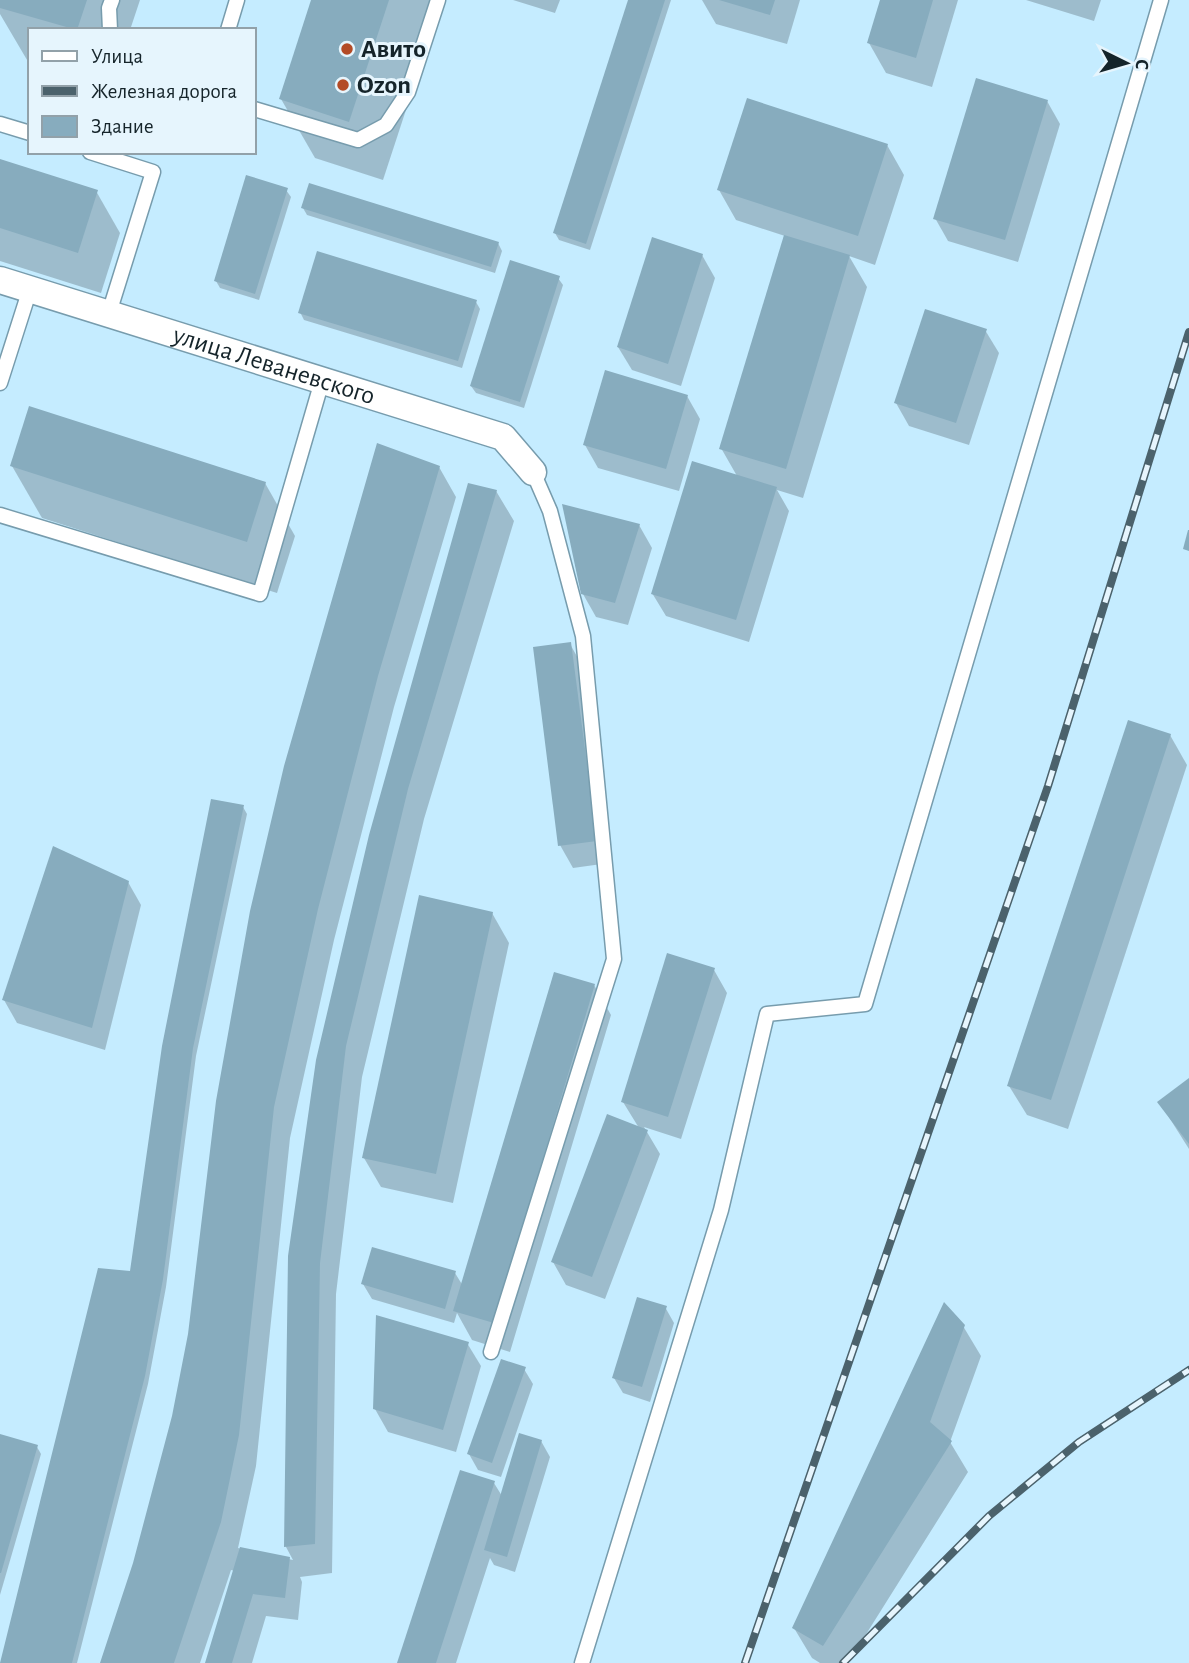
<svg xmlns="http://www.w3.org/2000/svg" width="1189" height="1663" viewBox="0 0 1189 1663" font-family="'Alegreya Sans',sans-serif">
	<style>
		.shadow { fill: #0003 }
		.building { fill: #87acbe }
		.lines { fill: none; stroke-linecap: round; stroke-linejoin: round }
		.lane-casing { stroke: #779cad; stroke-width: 17 }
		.street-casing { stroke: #779cad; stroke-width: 29 }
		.lane { stroke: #fff; stroke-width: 14 }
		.street { stroke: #fff; stroke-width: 26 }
		.rail-casing { stroke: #4b626c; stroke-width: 8 }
		.rail { stroke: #e6f5fd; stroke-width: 5; stroke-dasharray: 16; stroke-linecap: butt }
		.poi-dot { fill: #b34b26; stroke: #e6f5fd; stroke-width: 2.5 }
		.labels { text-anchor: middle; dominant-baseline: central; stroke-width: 6; stroke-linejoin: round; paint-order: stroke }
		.poi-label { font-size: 26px; font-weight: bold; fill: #15242a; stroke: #e6f5fd; text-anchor: start }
		.street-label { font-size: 26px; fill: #15242a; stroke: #e6f5fd }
	</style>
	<rect width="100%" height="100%" fill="#c5ecff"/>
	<g class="shadow">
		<path d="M0,0H140L130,30H30V65L0,14Z"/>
		<path d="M313,0H442L383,180L315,158L281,99Z"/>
		<path d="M513,0H560L555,13Z"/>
		<path d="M630,0H671L590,250L559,240L555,233Z"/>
		<path d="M702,0H800L787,44L716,24Z"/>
		<path d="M881,0H958L932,87L886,73L869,43Z"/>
		<path d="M1026,0H1101L1094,21Z"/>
		<path d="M1047,101L1060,124L1018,262L948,241L935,218Z"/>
		<path d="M887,145L904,175L875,265L849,256L867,287L803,498L777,490L789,511L749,642L666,616L652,593L737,476L721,448L785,236L736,220L719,190Z"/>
		<path d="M0,161L96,191L120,233L101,293L0,261Z"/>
		<path d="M286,190L291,197L259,300L220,288L216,281Z"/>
		<path d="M303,208L498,243L502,251L495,273L307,215Z"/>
		<path d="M702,255L715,278L681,386L632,370L618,347Z"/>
		<path d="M558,278L563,285L524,408L476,393L471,386Z"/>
		<path d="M476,302L480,309L462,368L304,320L300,312Z"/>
		<path d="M985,330L999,353L969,445L909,426L896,403Z"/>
		<path d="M687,396L700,419L679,491L598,468L585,445Z"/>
		<path d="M12,466L265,483L295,536L277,593L42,518Z"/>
		<path d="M439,467L456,497L394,707L334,940L290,1138L256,1466L238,1548L293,1560L286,1547L318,1060L496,491L514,521L424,819L362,1077L336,1294L332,1573L300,1577L302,1582L298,1620L266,1616L252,1663H207L235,1571L231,1570L200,1663H102L134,1563L173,1416L190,1334L218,1102Z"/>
		<path d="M639,525L652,548L628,625L596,617L583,594Z"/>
		<path d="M570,644L583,667L609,863L573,868L560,845Z"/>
		<path d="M1170,735L1187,765L1068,1129L1027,1115L1009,1086Z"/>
		<path d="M243,807L247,814L196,1056L166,1287L148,1384L77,1663H1L132,1273Z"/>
		<path d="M128,882L141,905L105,1050L17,1023L4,1000Z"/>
		<path d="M492,913L509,943L453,1203L381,1187L364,1158Z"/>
		<path d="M714,970L727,993L681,1139L644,1127L660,1154L605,1299L566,1285L553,1262L639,1128L623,1102Z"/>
		<path d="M594,985L611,1015L510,1352L472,1340L457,1313L454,1323L372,1299L363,1284L455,1273L463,1286Z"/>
		<path d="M1189,1080V1149L1160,1103Z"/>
		<path d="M665,1307L674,1323L650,1402L623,1393L614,1378Z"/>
		<path d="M963,1326L981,1356L950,1442L968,1472L848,1663H820L812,1658L794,1628Z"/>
		<path d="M467,1343L481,1366L456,1452L388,1432L375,1409Z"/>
		<path d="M524,1369L533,1384L501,1477L478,1470L469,1454Z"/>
		<path d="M0,1436L37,1447L41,1454L0,1595Z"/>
		<path d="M541,1441L550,1457L515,1572L494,1565L490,1558L456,1663H399L494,1483L502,1496Z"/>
	</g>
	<g class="building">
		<path d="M0,0H87L77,30L0,8Z"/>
		<path d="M311,0H389L349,122L279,99Z"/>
		<path d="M628,0H665L586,244L553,233Z"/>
		<path d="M719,0H775L770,15Z"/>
		<path d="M880,0H933L916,58L867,43Z"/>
		<path d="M976,78L1048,100L1005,240L933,219Z"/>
		<path d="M747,98L888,144L858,236L717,190Z"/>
		<path d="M0,159L98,190L78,253L0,228Z"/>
		<path d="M246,175L288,188L255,294L214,281Z"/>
		<path d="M309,183L499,242L491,267L301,208Z"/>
		<path d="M784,235L850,255L786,469L719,449Z"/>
		<path d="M652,237L703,254L668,364L617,347Z"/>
		<path d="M317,251L477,300L458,361L298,313Z"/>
		<path d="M510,260L560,276L520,402L470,386Z"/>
		<path d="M925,309L987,329L956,423L894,403Z"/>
		<path d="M605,370L688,395L666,469L583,445Z"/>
		<path d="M29,406L266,482L247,542L10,466Z"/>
		<path d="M377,443L440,466L378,676L318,909L274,1107L239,1435L221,1522L174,1663H100L133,1563L172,1416L188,1334L216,1101L250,911L284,766Z"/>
		<path d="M692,461L777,487L736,620L651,594Z"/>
		<path d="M468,483L497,490L408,789L346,1046L320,1263L315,1544L284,1547L288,1256L316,1060L369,835Z"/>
		<path d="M562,504L640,524L615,603L581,594Z"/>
		<path d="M1188,530H1189V551L1183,549Z"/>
		<path d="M571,642L597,841L558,846L533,647Z"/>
		<path d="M1128,720L1171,734L1051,1100L1007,1086Z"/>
		<path d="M211,799L244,805L193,1048L163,1279L145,1376L72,1663H0L98,1268L130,1271L162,1046Z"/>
		<path d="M53,846L129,881L92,1028L2,1000Z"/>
		<path d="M419,895L493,912L436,1174L362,1158Z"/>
		<path d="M667,953L715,968L668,1117L621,1102Z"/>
		<path d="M554,972L595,984L494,1323L453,1311Z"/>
		<path d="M1189,1078V1144L1157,1102Z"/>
		<path d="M607,1114L648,1130L592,1277L551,1262Z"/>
		<path d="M372,1247L456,1271L445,1309L361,1284Z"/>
		<path d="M637,1297L667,1306L642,1387L612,1378Z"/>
		<path d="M944,1302L965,1325L930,1422L952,1441L823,1646L792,1628Z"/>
		<path d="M376,1315L469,1342L443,1430L373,1409Z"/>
		<path d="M501,1359L526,1367L492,1463L467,1454Z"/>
		<path d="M519,1433L542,1440L507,1557L484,1550Z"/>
		<path d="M0,1434L38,1445L1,1573H0Z"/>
		<path d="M460,1470L495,1481L436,1663H397Z"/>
		<path d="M240,1547L290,1557L285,1598L253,1594L232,1663H205Z"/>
	</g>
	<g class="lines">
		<defs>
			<g id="lane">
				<path d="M110,30L109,8L112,0"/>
				<path d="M228,30L237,0"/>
				<path d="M254,109L358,140L386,125L408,92L438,0"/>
				<path d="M0,124L30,133"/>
				<path d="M90,152L153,172L109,313"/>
				<path d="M0,383L30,289"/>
				<path d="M0,515L260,594L322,381"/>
				<path d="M491,1352L614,959L583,636L550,511L533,472"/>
				<path d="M582,1663L721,1210L767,1014L865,1004L1161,0"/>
			</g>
			<g id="street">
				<path id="s1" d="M0,280L503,437L533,472"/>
			</g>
		</defs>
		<use href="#lane" class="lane-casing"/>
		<use href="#street" class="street-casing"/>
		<use href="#lane" class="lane"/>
		<use href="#street" class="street"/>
		<defs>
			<g id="rail">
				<path d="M745,1663L1048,786L1189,332"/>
				<path d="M843,1663L989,1516L1079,1442L1189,1370"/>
			</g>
		</defs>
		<use href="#rail" class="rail-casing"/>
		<use href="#rail" class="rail"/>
	</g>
	<g class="poi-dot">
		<circle cx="347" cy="49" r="7"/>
		<circle cx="343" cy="85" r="7"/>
	</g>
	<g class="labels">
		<g class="poi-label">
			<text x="361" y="49">Авито</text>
			<text x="357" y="85">Ozon</text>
		</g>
		<g class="street-label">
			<text stroke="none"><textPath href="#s1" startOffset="287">улица Леваневского</textPath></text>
		</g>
	</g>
	<rect x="28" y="28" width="228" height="126" fill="#e6f5fd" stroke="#92a1a9" stroke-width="2"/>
	<rect x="42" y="51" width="35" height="10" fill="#ffffff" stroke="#92a1a9" stroke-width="2"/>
	<text x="91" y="63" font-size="21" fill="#15242a">Улица</text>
	<rect x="42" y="86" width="35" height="10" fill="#4b626c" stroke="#92a1a9" stroke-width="2"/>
	<text x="91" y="98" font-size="21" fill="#15242a">Железная дорога</text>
	<rect x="42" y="116" width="35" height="21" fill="#87acbe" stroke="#92a1a9" stroke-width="2"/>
	<text x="91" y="133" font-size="21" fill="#15242a">Здание</text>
	<g transform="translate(1126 63) rotate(95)" stroke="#e6f5fd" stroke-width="5" paint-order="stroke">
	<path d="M0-5L12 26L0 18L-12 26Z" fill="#15242a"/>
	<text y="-10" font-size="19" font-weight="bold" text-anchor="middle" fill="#15242a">С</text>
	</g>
</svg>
